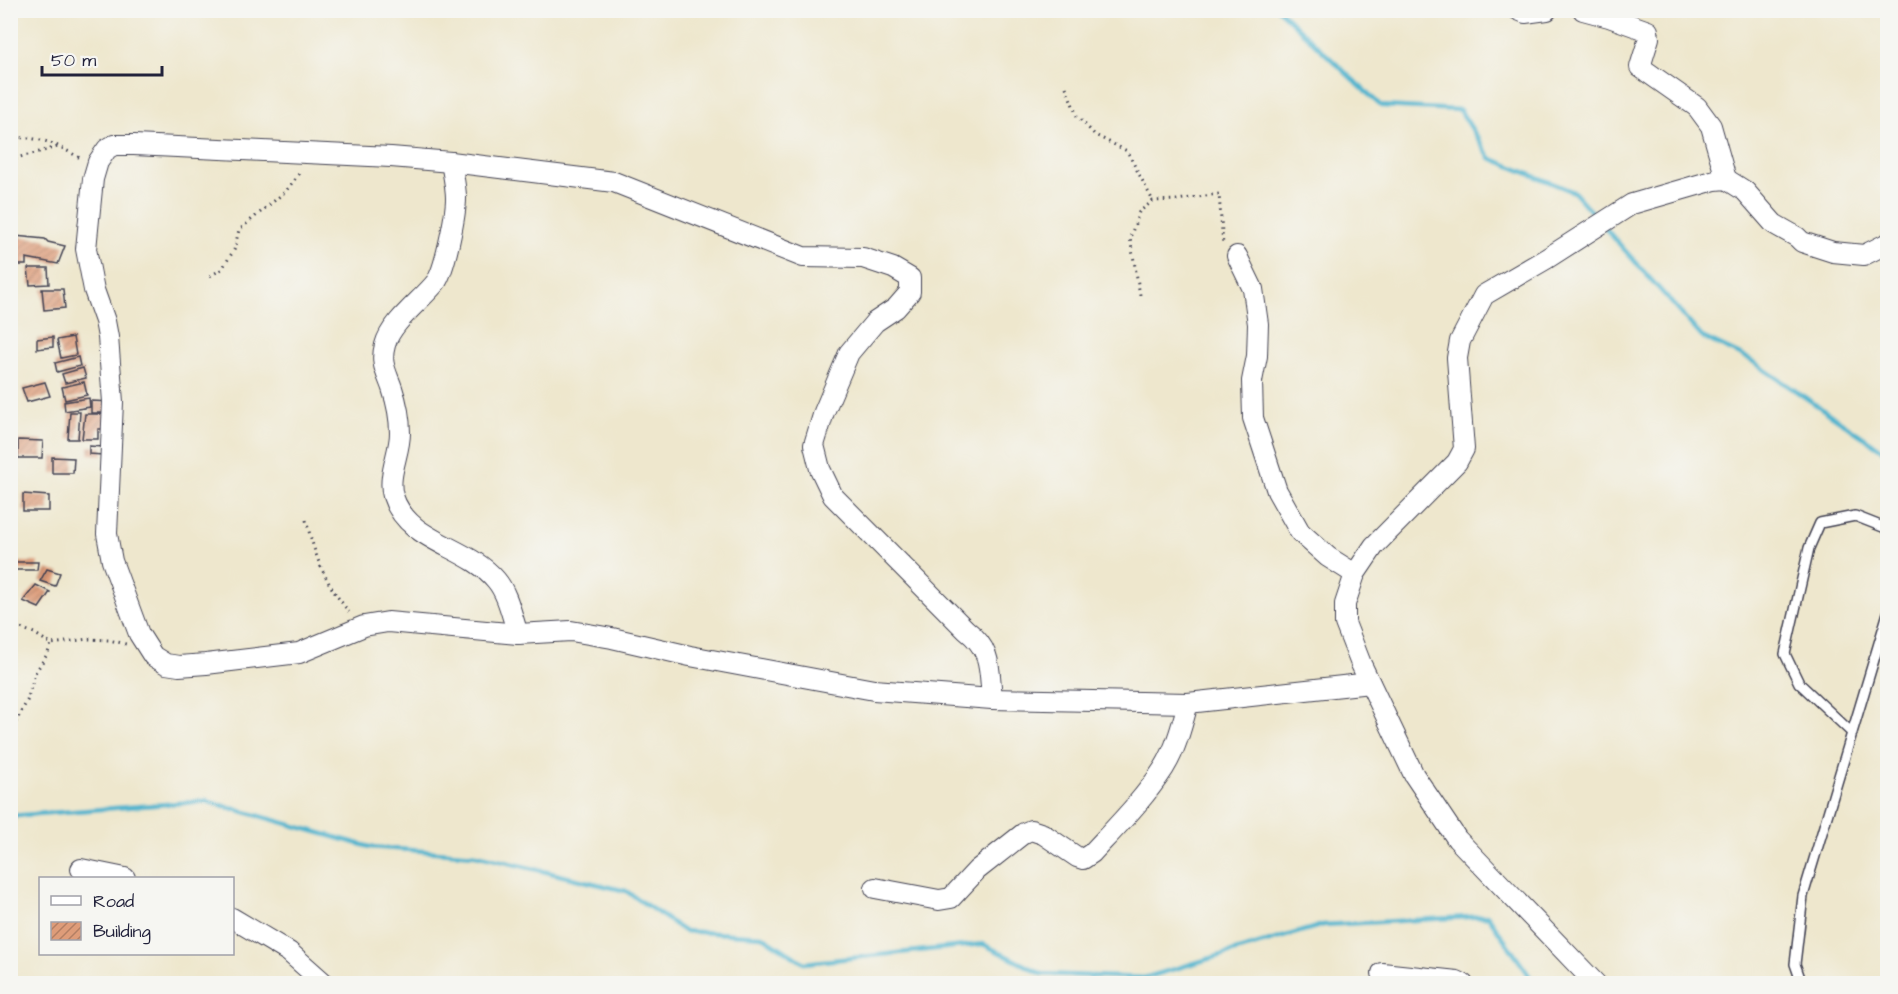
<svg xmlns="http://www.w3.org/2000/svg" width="1898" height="994" viewBox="0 0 1898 994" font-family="'Architects Daughter',sans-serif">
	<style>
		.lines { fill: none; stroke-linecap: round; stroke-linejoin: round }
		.stream { stroke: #4fb4ce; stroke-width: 4.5 }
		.building { fill: url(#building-hatch) }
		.lane-casing { stroke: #414051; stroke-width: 12 }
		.street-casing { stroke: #414051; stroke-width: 22 }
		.path { stroke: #414051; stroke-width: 3; stroke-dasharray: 1.5 4.5; stroke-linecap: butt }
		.lane { stroke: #fff; stroke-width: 9 }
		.street { stroke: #fff; stroke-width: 20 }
	</style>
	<defs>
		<pattern id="building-hatch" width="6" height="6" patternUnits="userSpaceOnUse" patternTransform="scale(1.5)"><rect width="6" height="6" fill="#de9c79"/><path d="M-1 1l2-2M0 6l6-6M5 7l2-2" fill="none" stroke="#b47f64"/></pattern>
	</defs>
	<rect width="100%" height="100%" fill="#f6f6f2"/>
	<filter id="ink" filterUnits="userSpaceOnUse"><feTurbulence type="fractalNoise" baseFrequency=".0167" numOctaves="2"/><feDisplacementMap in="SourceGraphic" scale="12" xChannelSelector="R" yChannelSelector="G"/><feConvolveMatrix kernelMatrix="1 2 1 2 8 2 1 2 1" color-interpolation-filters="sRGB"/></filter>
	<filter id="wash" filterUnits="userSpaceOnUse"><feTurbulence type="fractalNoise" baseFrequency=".008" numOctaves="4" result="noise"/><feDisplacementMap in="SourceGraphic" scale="24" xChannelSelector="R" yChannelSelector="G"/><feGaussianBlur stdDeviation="1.35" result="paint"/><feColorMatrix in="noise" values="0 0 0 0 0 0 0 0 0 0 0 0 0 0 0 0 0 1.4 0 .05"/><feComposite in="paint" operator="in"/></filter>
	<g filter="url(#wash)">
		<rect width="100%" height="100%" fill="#eee7cd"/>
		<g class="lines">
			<g class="stream">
				<path d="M1279,10L1381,106L1460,110L1490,158L1574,192L1598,219"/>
				<path d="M1605,228L1702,337L1749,359L1888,454"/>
				<path d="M10,816L206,801L370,847L476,855L626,891L684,931L762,936L804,963L983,944L1042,974L1144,978L1323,925L1488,916L1535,984"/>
			</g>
		</g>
		<g id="blocks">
			<g class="building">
				<path d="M15,236L45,239L48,242L65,246L58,264L26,258V265H13Z"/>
				<path d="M28,268H48L49,284L30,285Z"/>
				<path d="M42,289H63L65,308L44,310Z"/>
				<path d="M53,337V347L37,349V339Z"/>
				<path d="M73,337L76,355L61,358L57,340Z"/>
				<path d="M78,357L80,366L57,372L55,363Z"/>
				<path d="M83,368L86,378L65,383L62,374Z"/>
				<path d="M10,382H13L14,394H10Z"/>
				<path d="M45,382L50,396L27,402L22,388Z"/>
				<path d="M84,382L87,395L65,400L62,387Z"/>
				<path d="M89,398L90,407L65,411L64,402Z"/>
				<path d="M91,401L112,402L111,413H91Z"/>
				<path d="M70,412H80L78,439H68Z"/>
				<path d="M85,414H107L106,429H98V439H82Z"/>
				<path d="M18,440L43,441L42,458H18Z"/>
				<path d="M89,446L103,447V455L89,454Z"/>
				<path d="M52,457L74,458L73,473H52Z"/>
				<path d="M23,494L49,496V511H23Z"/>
				<path d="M10,562H38L37,570H10Z"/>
				<path d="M47,569L60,573L55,586L40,581Z"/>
				<path d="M36,585L50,592L39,608L23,601Z"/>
			</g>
		</g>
	</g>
	<g filter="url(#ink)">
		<use href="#blocks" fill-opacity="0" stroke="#414051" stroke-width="1.5"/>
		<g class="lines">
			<defs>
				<g id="lane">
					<path d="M1851,732L1799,683L1785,654L1809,548L1820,523L1855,516L1888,529"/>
					<path d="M1802,984L1795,964L1803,896L1888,613"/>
				</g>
				<g id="street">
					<path d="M1518,10L1525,13L1547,10"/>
					<path d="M1583,10L1609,17L1648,31L1649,38L1640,67L1697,107L1711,126L1726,179"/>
					<path d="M451,162C453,174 456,187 456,198C456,214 445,270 436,282C422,300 391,322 385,345C380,363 386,371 392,388C397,403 400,418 400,433C400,453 387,476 393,496C408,543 467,545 496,580C508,594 512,617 518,634"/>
					<path d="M1237,256L1253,289L1258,324L1257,356L1252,381L1253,418L1277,491L1300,532L1328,557L1355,574"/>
					<path d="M992,699C989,668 992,650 966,630L833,496L820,469L814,445L824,412L849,353L875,322L896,308L910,292V278L893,268L863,258L803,257L614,182L451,162L391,157L134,145H114L107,149L98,162L93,179L86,249L94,290L105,321L108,337L113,402L107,534L112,561L139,634L153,656L166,664L179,666L206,664L299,653L364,626L388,622L518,634L571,631L612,638L690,656L874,690L992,699L1188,703L1370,683"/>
					<path d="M81,869L125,878"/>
					<path d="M875,888L939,900L951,898L977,870L1024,833L1031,830L1043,834L1077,857L1083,859L1092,853C1117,826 1144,799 1164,768C1176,749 1182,725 1188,703"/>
					<path d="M232,918L289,952L325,984"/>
					<path d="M1382,973L1457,981L1463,984"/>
					<path d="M1596,984L1457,839L1414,775L1361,664L1345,623V604L1355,574L1374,546L1457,462L1464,449L1457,358L1460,341L1484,295L1546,259L1632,204L1715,180L1726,179L1745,191L1774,224L1797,237L1802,242L1833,252L1864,255L1888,243"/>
				</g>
			</defs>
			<use href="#lane" class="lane-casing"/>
			<use href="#street" class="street-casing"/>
			<g class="path">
				<path d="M1066,87L1077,116L1095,135L1127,151L1153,201"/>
				<path d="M10,135C19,139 27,137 35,139C52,141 67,151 82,159"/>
				<path d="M10,162L20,157L58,147"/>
				<path d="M210,276L222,269L234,250L239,230L286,191L301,171"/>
				<path d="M1140,295L1130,238L1139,212L1153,201L1177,200L1219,194L1223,245"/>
				<path d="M306,520C316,559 324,581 349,612"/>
				<path d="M10,624L34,633L51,644L88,639L109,640L126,644"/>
				<path d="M10,733L27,701L35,673L48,653L51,644"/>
			</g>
			<use href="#lane" class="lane"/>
			<use href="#street" class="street"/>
		</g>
	</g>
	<rect width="1898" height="994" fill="none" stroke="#f6f6f2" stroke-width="36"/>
	<rect x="39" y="877" width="195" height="78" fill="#f6f6f2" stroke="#a1a1a9" stroke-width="1.5"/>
	<rect x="51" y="896" width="30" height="9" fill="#ffffff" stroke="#a1a1a9" stroke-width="1.5"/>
	<text x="93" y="907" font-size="18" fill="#22223b">Road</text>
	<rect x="51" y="922" width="30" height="18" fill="url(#building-hatch)" stroke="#a1a1a9" stroke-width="1.5"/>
	<text x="93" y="937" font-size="18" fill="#22223b">Building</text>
	<path d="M42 66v9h120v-9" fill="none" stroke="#22223b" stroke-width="3"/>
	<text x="51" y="66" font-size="18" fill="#22223b" stroke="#f6f6f2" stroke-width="4.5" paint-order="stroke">50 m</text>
</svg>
